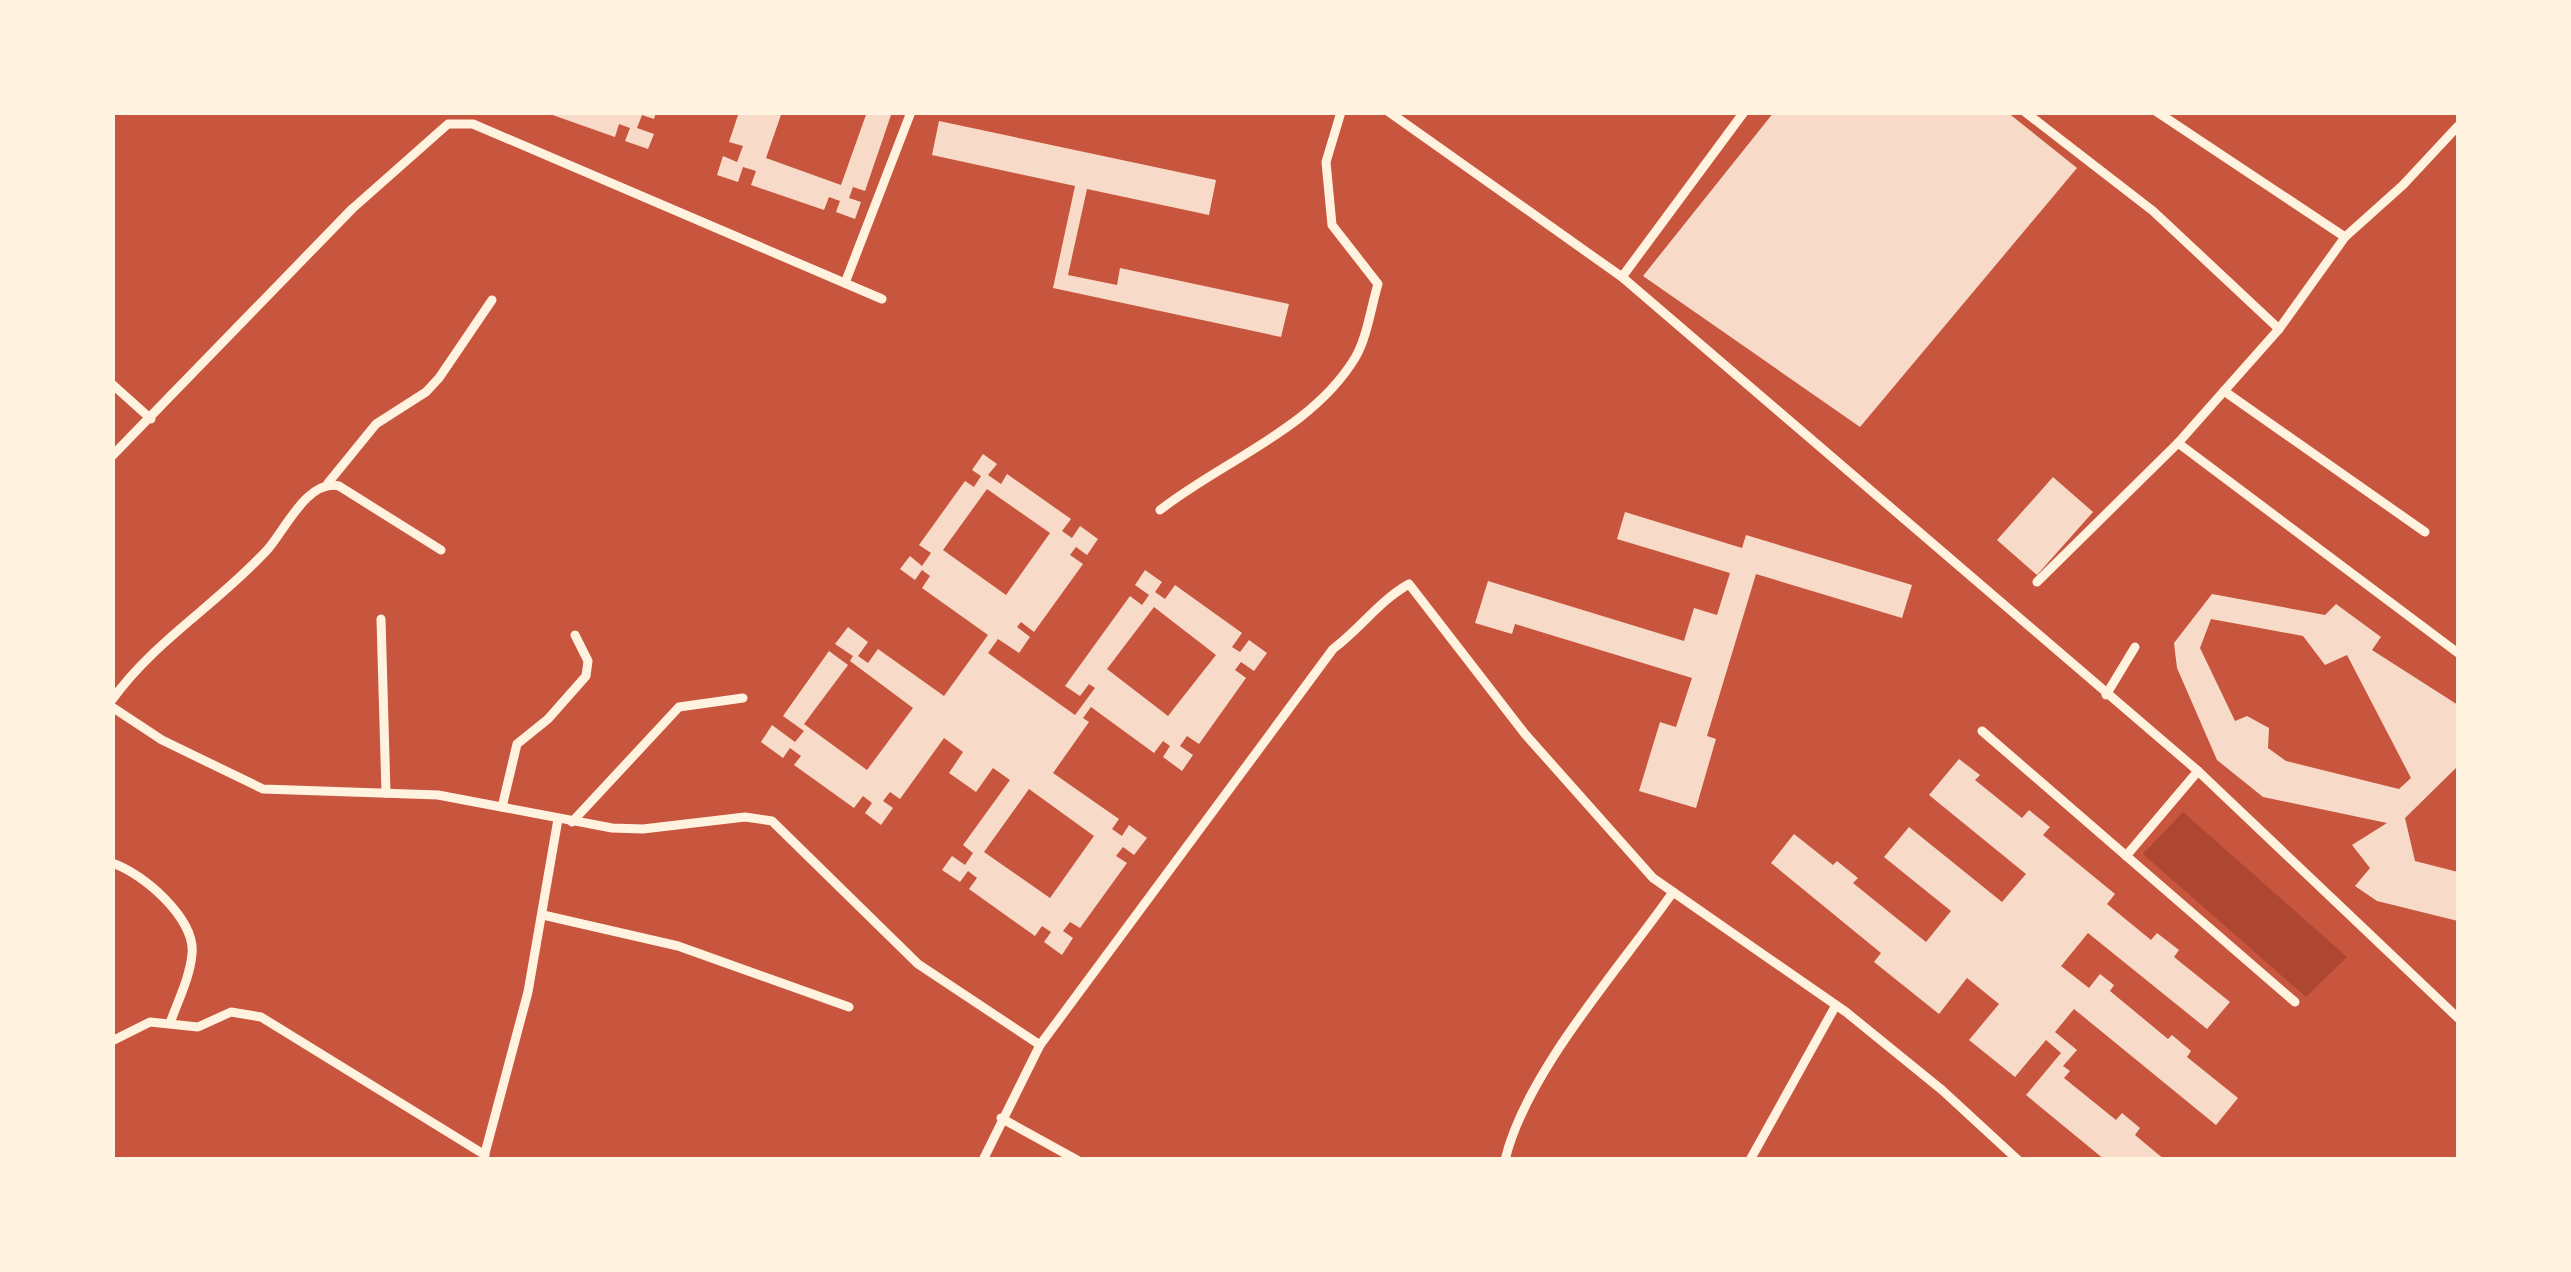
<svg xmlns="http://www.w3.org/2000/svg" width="2571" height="1272" viewBox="0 0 2571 1272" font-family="'Sofia Sans Condensed',sans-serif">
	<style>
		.green { fill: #ae4732 }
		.building { fill: #f7dbc8; fill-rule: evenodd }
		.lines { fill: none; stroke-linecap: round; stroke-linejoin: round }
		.minor { stroke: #fff3e0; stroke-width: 9 }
	</style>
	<rect width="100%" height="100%" fill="#c8553d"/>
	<path class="green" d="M2183,812L2347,957L2306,997L2143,854Z"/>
	<g class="building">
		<path d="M544,112H656L654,119L642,115L637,128L654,134L648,149L625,141L630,128L619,124L615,137Z"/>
		<path d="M739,112H782L766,158L841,185L867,112L891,115L865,191L853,187L849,198L861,202L855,219L836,212L840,201L829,197L824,210L751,185L756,171L743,167L738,182L717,175L723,156L737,162L743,146L729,142Z"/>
		<path d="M1774,112H2007L2077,168L1860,427L1643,276Z"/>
		<path d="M939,121L1216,180L1209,215L1087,189L1068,275L1117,285L1120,268L1289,304L1281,337L1053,288L1075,186L932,155Z"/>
		<path d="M983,454L997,464L988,475L1001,484L1007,474L1071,519L1062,531L1072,538L1080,526L1098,539L1087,555L1076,547L1070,555L1083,564L1034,632L1021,622L1017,627L1030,637L1019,653L998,639L988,653L1075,715L1095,688L1089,684L1080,696L1065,686L1130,596L1142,605L1149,595L1135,585L1145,570L1162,582L1155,592L1165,599L1175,585L1242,633L1232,647L1240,652L1249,640L1267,653L1254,671L1241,662L1235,670L1246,678L1199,744L1187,736L1180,746L1193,755L1182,771L1163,757L1170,746L1163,741L1154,753L1091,707L1083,718L1089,722L1053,773L1119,819L1112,829L1122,836L1129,825L1147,838L1134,855L1123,847L1116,856L1127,863L1080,928L1070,922L1063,931L1073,938L1062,955L1044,942L1051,932L1042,926L1035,936L969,889L977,878L968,871L960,882L942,870L952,856L965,865L973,853L963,845L1010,780L993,768L976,792L949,773L963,752L944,738L900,799L890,792L883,801L893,808L881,825L865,813L872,803L863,796L854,808L794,765L801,756L790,748L783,758L761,742L772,725L795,742L804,731L783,716L829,651L848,665L804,724L867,770L913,708L850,661L853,656L835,644L848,627L868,642L858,656L868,663L878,649L944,696L988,635L922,588L930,576L922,570L915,580L900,569L910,556L922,566L931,553L919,545L965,481L974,487L981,476L972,470ZM987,489L1050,533L1006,595L943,550ZM1154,607L1216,655L1168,716L1107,669ZM1029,789L1094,836L1050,898L984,852Z"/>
		<path d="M2053,477L2093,512L2037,575L1997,540Z"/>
		<path d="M1625,512L1742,548L1746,535L1912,585L1902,618L1756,574L1707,736L1716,739L1696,808L1639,791L1660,722L1676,727L1692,678L1515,624L1512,634L1475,623L1488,581L1684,641L1694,608L1717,615L1730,573L1617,539Z"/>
		<path d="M2212,594L2325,615L2336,604L2381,637L2372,650L2458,705V766L2405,818L2415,861L2458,872V921L2377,901L2355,886L2370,868L2352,845L2387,823L2263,797L2217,760L2177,668L2174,643ZM2211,619L2303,636L2325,665L2347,655L2411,778L2399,789L2286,761L2268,748L2269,728L2247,716L2235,721L2200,648Z"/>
		<path d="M1959,759L1980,775L1975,780L2022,818L2029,810L2050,827L2043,835L2115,894L2107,904L2151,940L2157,933L2179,950L2174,957L2230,1002L2207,1029L2088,933L2061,966L2089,988L2100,974L2114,985L2110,991L2168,1039L2172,1035L2191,1051L2187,1057L2238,1098L2216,1125L2074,1009L2055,1032L2077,1050L2063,1066L2070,1071L2064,1078L2116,1120L2122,1113L2140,1128L2135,1135L2165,1160H2105L2026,1095L2061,1053L2046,1040L2015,1077L1969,1040L1999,1004L1967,978L1939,1014L1874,962L1881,953L1771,863L1794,834L1833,865L1837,861L1858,878L1853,883L1926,942L1951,911L1884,857L1909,827L2002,902L2026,874L1929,795Z"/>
	</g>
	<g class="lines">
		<g class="minor">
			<path d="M1389,112L1622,277L2198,771L2458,1018"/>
			<path d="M2025,112L2153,211L2279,329"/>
			<path d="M2157,112L2345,237"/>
			<path d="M1622,277L1744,112"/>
			<path d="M845,283L911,112"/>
			<path d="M112,384L151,419"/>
			<path d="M2224,391L2425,532"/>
			<path d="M2178,443L2458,653"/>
			<path d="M112,456L352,209L448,124H473L882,299"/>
			<path d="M328,483L376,424L426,392L439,378L492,300"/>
			<path d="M1160,510C1224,460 1312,429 1355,358C1367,338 1371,307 1378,284L1332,225L1326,162L1341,112"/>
			<path d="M2037,582L2178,443L2279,329L2345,237L2403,185L2458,126"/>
			<path d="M381,619L386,793"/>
			<path d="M2106,695L2135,647"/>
			<path d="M112,700C155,640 218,604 268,549C286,528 308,479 339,486L441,550"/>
			<path d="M112,707L162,740L263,789L438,795L612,828L643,829L745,817L772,821L918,964L1040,1045"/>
			<path d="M1982,731L2295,1002"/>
			<path d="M502,807L517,744L548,719L586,676L588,661L575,635"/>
			<path d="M572,822L679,707L743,698"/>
			<path d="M2126,856L2198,771"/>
			<path d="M112,863C143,873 196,919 192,954C190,977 178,1001 170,1023"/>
			<path d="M543,915L678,946L849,1007"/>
			<path d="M112,1041L150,1022L198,1027L231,1012L261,1017L485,1155"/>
			<path d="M1001,1118L1077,1160"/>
			<path d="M484,1157L528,992L558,819"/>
			<path d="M983,1160L1040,1045L1333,649C1361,628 1379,601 1409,584L1525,734L1653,878L1846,1012L1942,1090L2018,1160"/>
			<path d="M1505,1160C1526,1072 1620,968 1673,892"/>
			<path d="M1750,1160L1836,1005"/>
		</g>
	</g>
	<rect width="2571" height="1272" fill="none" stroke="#fff3e0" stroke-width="230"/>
</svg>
